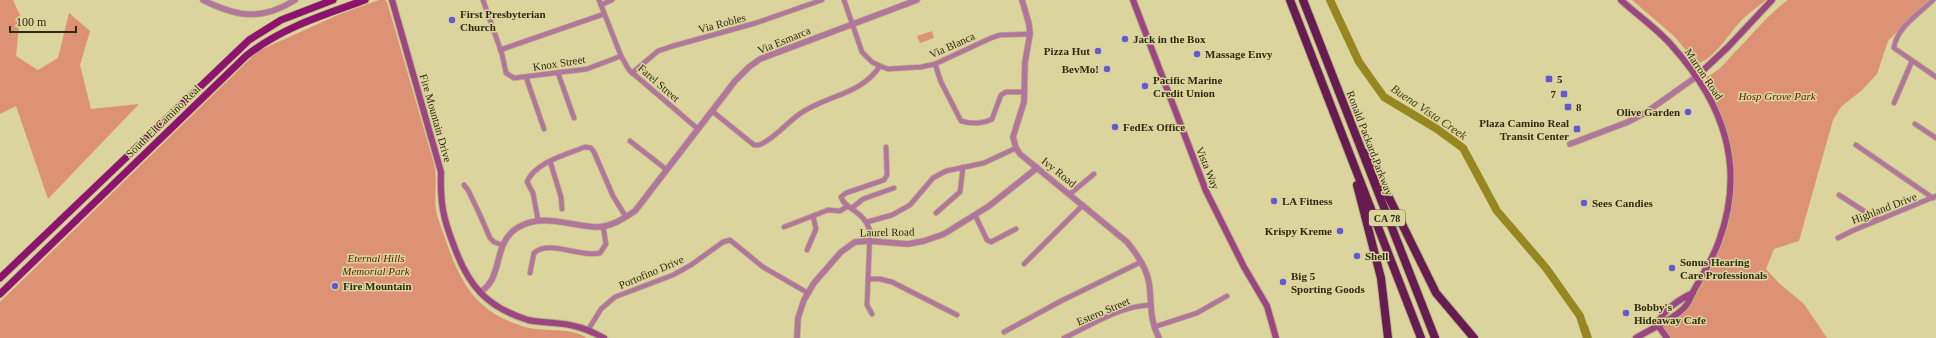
<svg xmlns="http://www.w3.org/2000/svg" width="1936" height="338" viewBox="0 0 1936 338" font-family="'Times New Roman',serif">
	<style>
		.green { fill: #dd9276 }
		.water { fill: #968720 }
		.lines { fill: none; stroke-linecap: round; stroke-linejoin: round }
		.river { stroke: #968720; stroke-width: 8 }
		.minor-casing { stroke: #b9b282; stroke-width: 6 }
		.tertiary-casing { stroke: #b9b282; stroke-width: 7 }
		.secondary-casing { stroke: #b9b282; stroke-width: 8 }
		.primary-casing { stroke: #b9b282; stroke-width: 8 }
		.motorway-casing { stroke: #b9b282; stroke-width: 10 }
		.minor { stroke: #b2759d; stroke-width: 4.5 }
		.tertiary { stroke: #b2759d; stroke-width: 5.5 }
		.secondary { stroke: #9d4482; stroke-width: 6 }
		.primary { stroke: #8c136e; stroke-width: 7 }
		.motorway { stroke: #661b51; stroke-width: 8 }
		.poi-dot { fill: #605ad3; stroke: #dcd49d; stroke-width: 1.5 }
		.labels { text-anchor: middle; dominant-baseline: central; stroke-width: 3; stroke-linejoin: round; paint-order: stroke }
		.shield { fill: #dcd49d; stroke: #635e3e; stroke-width: 1 }
		.shield-label { font-size: 10px; font-weight: bold; fill: #2f2b15 }
		.poi-label { font-size: 11px; font-weight: bold; fill: #2f2b15; stroke: #dcd49d; text-anchor: start }
		.street-label { font-size: 11px; fill: #2f2b15; stroke: #dcd49d }
		.park-label { font-size: 11px; font-style: italic; fill: #652001; stroke: #dcd49d }
		.water-label { font-size: 12px; font-style: italic; fill: #4d4611; stroke: #dcd49d }
	</style>
	<rect width="100%" height="100%" fill="#dcd49d"/>
	<g class="green">
		<path d="M0,0H13L20,15L16,56L38,70L58,58L69,13L90,31L80,65L91,109L139,104L48,199L16,106L0,114Z"/>
		<path d="M379,0H385L387,2L434,164C438,181 433,198 437,215C440,225 444,235 447,244C462,286 478,312 522,326C542,333 569,326 587,338H0V302L258,51L340,14Z"/>
		<path d="M1632,0H1766C1759,6 1751,11 1744,18C1730,31 1716,58 1697,64L1675,37Z"/>
		<path d="M1788,0H1929L1888,41L1877,74L1862,90L1841,107L1833,120L1799,241L1774,249L1766,269L1780,284L1804,304L1827,338H1669L1661,325C1670,317 1681,310 1689,301C1724,261 1743,189 1728,137C1722,117 1710,99 1706,77C1717,73 1726,62 1734,53C1752,35 1767,15 1788,0Z"/>
		<path d="M932,31L934,38L920,43L917,36Z"/>
	</g>
	<path class="water" d="M1580,316L1588,326L1592,338H1584L1578,318Z"/>
	<g class="lines">
		<path class="river" d="M1330,0L1359,62L1384,97L1437,129L1463,148L1497,211L1546,268L1580,316L1587,338"/>
		<defs>
			<g id="minor">
				<path d="M483,0L502,54L506,73L514,78L587,69L621,56"/>
				<path d="M599,0L621,56L629,70L698,129"/>
				<path d="M844,0L862,52L872,62L880,66L888,69L921,67L935,64L991,38L1000,35L1030,34"/>
				<path d="M1933,0C1919,14 1896,28 1894,48L1936,77"/>
				<path d="M601,5L612,0"/>
				<path d="M500,50L604,14"/>
				<path d="M935,64L941,82L961,121C971,124 982,124 992,119L1001,95L1006,92H1025"/>
				<path d="M558,73L574,118"/>
				<path d="M632,73L658,51L673,46L756,23L822,0"/>
				<path d="M526,77L544,129"/>
				<path d="M1894,103L1912,61"/>
				<path d="M712,111L754,145H759C775,139 787,122 801,113C827,95 861,95 880,66"/>
				<path d="M1915,124L1936,138"/>
				<path d="M630,141L667,170"/>
				<path d="M1856,145L1933,198"/>
				<path d="M550,161L561,197L562,209"/>
				<path d="M464,185L468,190L480,215L490,238L494,242L502,245"/>
				<path d="M1070,194L1094,174"/>
				<path d="M1839,195L1878,220"/>
				<path d="M852,208L863,199L894,188"/>
				<path d="M936,213L960,192L963,167"/>
				<path d="M975,215L987,240L991,242L1016,229"/>
				<path d="M538,220L533,193L527,182C534,163 567,154 585,147L591,148L594,152L613,196L626,217"/>
				<path d="M867,222L892,215L910,205L933,178L946,171L984,163L1016,148"/>
				<path d="M784,227L828,210L840,211L848,206"/>
				<path d="M1838,238L1852,231L1936,196"/>
				<path d="M807,250L816,229L813,216"/>
				<path d="M1024,264L1083,205"/>
				<path d="M530,273L534,253C549,239 580,258 600,253L606,244L603,226"/>
				<path d="M868,279H880L892,282L957,315"/>
				<path d="M872,314L867,305L870,231C863,209 846,211 841,197L846,193L884,180L887,175L886,147"/>
				<path d="M1154,327L1197,313L1227,296"/>
				<path d="M588,330L601,309L615,297L673,275L691,265L723,242L730,240L763,267L808,293"/>
				<path d="M1004,332L1061,301L1141,262"/>
				<path d="M1064,338C1092,325 1119,306 1151,305"/>
			</g>
			<g id="tertiary">
				<path d="M203,0C237,17 262,21 295,0"/>
				<path d="M1022,0L1029,24L1030,34L1025,62L1024,102L1013,137L1016,148L1020,154L1127,242C1136,253 1147,268 1149,283C1152,302 1149,320 1159,338"/>
				<path d="M1570,144L1628,122L1645,113L1696,77"/>
				<path d="M480,292C504,278 492,244 517,228C542,212 569,226 596,227C611,227 623,219 635,211L735,81L749,67L760,59L917,0"/>
				<path d="M797,338L798,318L804,300L814,283L841,252L855,242L869,241L908,244L924,241L944,234L989,206L1037,168"/>
			</g>
			<g id="secondary">
				<path d="M392,0L441,172C440,203 443,218 454,246C468,285 486,307 528,320C536,322 546,322 555,323C573,324 588,329 604,338"/>
				<path d="M1133,0L1206,191L1244,267L1267,306L1276,338"/>
				<path d="M1621,0C1638,16 1658,29 1673,47C1724,104 1746,167 1719,241C1712,261 1702,275 1693,292C1690,298 1689,303 1684,308C1671,321 1652,328 1636,338"/>
				<path d="M1696,77L1728,47L1772,0"/>
				<path d="M1657,324C1664,310 1679,299 1693,293"/>
				<path d="M1657,324L1667,338"/>
			</g>
			<g id="primary">
				<path d="M0,278L249,40L281,20L333,0"/>
				<path d="M0,294L246,56C281,28 323,15 365,0"/>
			</g>
			<g id="motorway">
				<path d="M1290,0L1421,338"/>
				<path d="M1303,0L1435,338"/>
				<path d="M1367,153L1436,293L1474,338"/>
				<path d="M1357,185L1381,278L1388,338"/>
			</g>
		</defs>
		<use href="#minor" class="minor-casing"/>
		<use href="#tertiary" class="tertiary-casing"/>
		<use href="#secondary" class="secondary-casing"/>
		<use href="#primary" class="primary-casing"/>
		<use href="#motorway" class="motorway-casing"/>
		<use href="#minor" class="minor"/>
		<use href="#tertiary" class="tertiary"/>
		<use href="#secondary" class="secondary"/>
		<use href="#primary" class="primary"/>
		<use href="#motorway" class="motorway"/>
	</g>
	<g class="poi-dot">
		<circle cx="452" cy="20" r="4"/>
		<circle cx="1125" cy="39" r="4"/>
		<circle cx="1098" cy="51" r="4"/>
		<circle cx="1197" cy="54" r="4"/>
		<circle cx="1107" cy="69" r="4"/>
		<rect x="1545" y="75" width="8" height="8" rx="2"/>
		<circle cx="1145" cy="86" r="4"/>
		<rect x="1560" y="90" width="8" height="8" rx="2"/>
		<rect x="1564" y="103" width="8" height="8" rx="2"/>
		<circle cx="1688" cy="112" r="4"/>
		<circle cx="1115" cy="127" r="4"/>
		<rect x="1573" y="125" width="8" height="8" rx="2"/>
		<circle cx="1274" cy="201" r="4"/>
		<circle cx="1584" cy="203" r="4"/>
		<circle cx="1340" cy="231" r="4"/>
		<circle cx="1357" cy="256" r="4"/>
		<circle cx="1672" cy="268" r="4"/>
		<circle cx="1283" cy="282" r="4"/>
		<circle cx="335" cy="286" r="4"/>
		<circle cx="1626" cy="313" r="4"/>
	</g>
	<g class="labels">
		<rect class="shield" x="1369" y="210" width="36" height="16" rx="3"/>
		<g class="shield-label">
			<text x="1387" y="218">CA 78</text>
		</g>
		<g class="poi-label">
			<text x="460" y="14">First Presbyterian<tspan x="460" dy="13">Church</tspan></text>
			<text x="1133" y="39">Jack in the Box</text>
			<text x="1090" y="51" text-anchor="end">Pizza Hut</text>
			<text x="1205" y="54">Massage Envy</text>
			<text x="1099" y="69" text-anchor="end">BevMo!</text>
			<text x="1557" y="79">5</text>
			<text x="1153" y="80">Pacific Marine<tspan x="1153" dy="13">Credit Union</tspan></text>
			<text x="1556" y="94" text-anchor="end">7</text>
			<text x="1576" y="107">8</text>
			<text x="1680" y="112" text-anchor="end">Olive Garden</text>
			<text x="1569" y="123" text-anchor="end">Plaza Camino Real<tspan x="1569" dy="13">Transit Center</tspan></text>
			<text x="1123" y="127">FedEx Office</text>
			<text x="1282" y="201">LA Fitness</text>
			<text x="1592" y="203">Sees Candies</text>
			<text x="1332" y="231" text-anchor="end">Krispy Kreme</text>
			<text x="1365" y="256">Shell</text>
			<text x="1680" y="262">Sonus Hearing<tspan x="1680" dy="13">Care Professionals</tspan></text>
			<text x="1291" y="276">Big 5<tspan x="1291" dy="13">Sporting Goods</tspan></text>
			<text x="343" y="286">Fire Mountain</text>
			<text x="1634" y="307">Bobby's<tspan x="1634" dy="13">Hideaway Cafe</tspan></text>
		</g>
		<g class="street-label">
			<text transform="translate(722 23) rotate(-15)">Via Robles</text>
			<text transform="translate(784 40) rotate(-22)">Via Esmarca</text>
			<text transform="translate(952 45) rotate(-24)">Via Blanca</text>
			<text transform="translate(559 63) rotate(-9)">Knox Street</text>
			<text transform="translate(1704 74) rotate(56)">Marron Road</text>
			<text transform="translate(659 83) rotate(41)">Farel Street</text>
			<text transform="translate(436 118) rotate(74)">Fire Mountain Drive</text>
			<text transform="translate(163 121) rotate(-44)">South El Camino Real</text>
			<text transform="translate(1370 143) rotate(69)">Ronald Packard Parkway</text>
			<text transform="translate(1208 168) rotate(68)">Vista Way</text>
			<text transform="translate(1059 172) rotate(39)">Ivy Road</text>
			<text transform="translate(1884 208) rotate(-21)">Highland Drive</text>
			<text transform="translate(887 232) rotate(-1)">Laurel Road</text>
			<text transform="translate(651 272) rotate(-23)">Portofino Drive</text>
			<text transform="translate(1103 311) rotate(-23)">Estero Street</text>
		</g>
		<g class="park-label">
			<text x="1777" y="96">Hosp Grove Park</text>
			<text x="376" y="258">Eternal Hills<tspan x="376" dy="13">Memorial Park</tspan></text>
		</g>
		<g class="water-label">
			<text transform="translate(1429 112) rotate(34)">Buena Vista Creek</text>
		</g>
	</g>
	<path d="M10 26v6h66v-6" fill="none" stroke="#2f2b15" stroke-width="2"/>
	<text x="16" y="26" font-size="12" fill="#2f2b15" stroke="#dcd49d" stroke-width="3" paint-order="stroke">100 m</text>
</svg>
